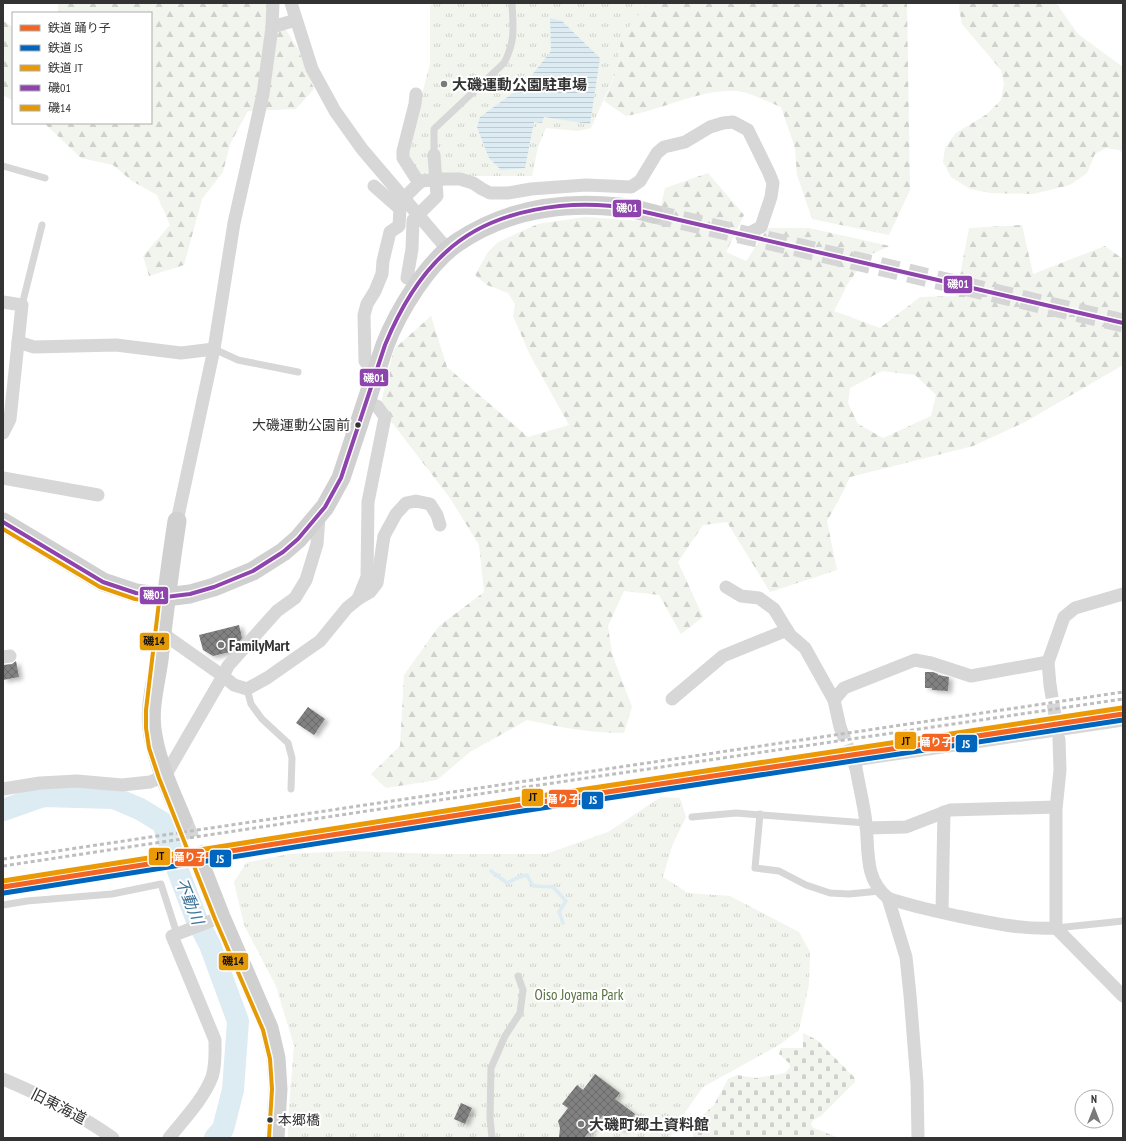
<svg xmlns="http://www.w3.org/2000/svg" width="1126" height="1141" viewBox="0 0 1126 1141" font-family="'PT Sans Narrow','Noto Sans JP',sans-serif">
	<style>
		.forest { fill: url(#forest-firs); fill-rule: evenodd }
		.cemetery { fill: url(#cemetery-stones) }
		.park { fill: url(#park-tufts) }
		.water { fill: url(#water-rules) }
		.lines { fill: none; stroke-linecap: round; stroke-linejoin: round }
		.stream { stroke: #ddebf3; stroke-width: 3.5 }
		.river { stroke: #ddebf3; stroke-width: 22 }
		.building { fill: url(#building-cross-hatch); filter: url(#shadow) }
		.street-tunnel { stroke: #d6d6d6; stroke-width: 13; stroke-dasharray: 13 6; stroke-linecap: butt }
		.secondary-tunnel { stroke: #d6d6d6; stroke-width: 19; stroke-dasharray: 19 10; stroke-linecap: butt }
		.lane { stroke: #d7d7d7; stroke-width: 7 }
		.street { stroke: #d7d7d7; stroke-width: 13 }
		.secondary { stroke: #d0d0d0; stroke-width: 19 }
		.rail { stroke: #bebebe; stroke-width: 3; stroke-dasharray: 4 3; stroke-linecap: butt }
		.bus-1-casing { stroke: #fff; stroke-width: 7 }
		.bus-2-casing { stroke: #fff; stroke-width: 7 }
		.bus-1 { stroke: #8e44ad; stroke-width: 4 }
		.bus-2 { stroke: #e39a05; stroke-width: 4 }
		.rail-1-casing { stroke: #fff; stroke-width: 8 }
		.rail-2-casing { stroke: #fff; stroke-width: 8 }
		.rail-3-casing { stroke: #fff; stroke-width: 8 }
		.rail-1 { stroke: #f26522; stroke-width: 5 }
		.rail-2 { stroke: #0065bd; stroke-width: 5 }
		.rail-3 { stroke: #eb9a05; stroke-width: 5 }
		.poi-dot { fill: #7a7a7a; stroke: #fff; stroke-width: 1.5 }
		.bus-dot { fill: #333; stroke: #fff; stroke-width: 1.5 }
		.labels { text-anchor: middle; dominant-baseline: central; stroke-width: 4; stroke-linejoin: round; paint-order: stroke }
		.bus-label { font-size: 14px; fill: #333; stroke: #fff; text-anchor: end }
		.poi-label { font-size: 15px; font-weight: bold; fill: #333; stroke: #fff; text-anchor: start }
		.park-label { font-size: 15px; fill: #56703f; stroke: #fff }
		.street-label { font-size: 15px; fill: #333; stroke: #fff }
		.water-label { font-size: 16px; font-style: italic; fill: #3f7597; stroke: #fff }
		.line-badge { stroke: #fff; stroke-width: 1.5 }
		.badge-label { font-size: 11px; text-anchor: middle; font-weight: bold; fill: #fff }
		.pale-badge-label { font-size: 11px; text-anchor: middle; font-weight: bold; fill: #111 }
	</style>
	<defs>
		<pattern id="forest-firs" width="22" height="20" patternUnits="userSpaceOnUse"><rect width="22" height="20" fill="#f1f5ed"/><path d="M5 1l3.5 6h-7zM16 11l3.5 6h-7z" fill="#cfd2cc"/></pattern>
		<pattern id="cemetery-stones" width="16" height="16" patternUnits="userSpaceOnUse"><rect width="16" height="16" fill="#f1f5ed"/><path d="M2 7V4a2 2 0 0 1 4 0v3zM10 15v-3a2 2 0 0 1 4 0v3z" fill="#cfd2cc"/></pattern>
		<pattern id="park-tufts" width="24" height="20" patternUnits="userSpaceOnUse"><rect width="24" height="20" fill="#f1f5ed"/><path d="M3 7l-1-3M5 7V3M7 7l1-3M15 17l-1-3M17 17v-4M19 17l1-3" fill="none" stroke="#cfd2cc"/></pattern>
		<pattern id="water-rules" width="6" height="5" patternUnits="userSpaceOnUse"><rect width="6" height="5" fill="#ddebf3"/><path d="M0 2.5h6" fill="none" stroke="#becad1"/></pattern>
		<pattern id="building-cross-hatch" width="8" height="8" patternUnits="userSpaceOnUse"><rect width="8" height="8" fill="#818181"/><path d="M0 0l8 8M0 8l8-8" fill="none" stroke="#6a6a6a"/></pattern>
		<filter id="shadow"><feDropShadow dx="4" dy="2.5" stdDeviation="2" flood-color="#0004"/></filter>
	</defs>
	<rect width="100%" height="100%" fill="#fff"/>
	<g class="forest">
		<path d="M58,3H269L298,49L314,89L296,109L248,111L230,144L223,172L202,199L184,265L149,276L143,256L170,225L157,195L132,181L113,165L81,158L44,123H151V13H58Z"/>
		<path d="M648,3H907L910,190L889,235L812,219L797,175L795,148L781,107C771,103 746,91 737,91C699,89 663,110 626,116L604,101L617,70L621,38Z"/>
		<path d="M960,3H1056L1078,34L1123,67V153L1119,150L1106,148L1095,154L1087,173L1070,185L1033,194L990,193L970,189L951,177L943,162L945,148L956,133L987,114L1001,100L1004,84L1001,70L962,24L959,8Z"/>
		<path d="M3,21L13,27V101L3,95Z"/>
		<path d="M708,173L744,215L726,252L746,261L768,228H809L890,246L869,255L848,283L834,311L880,328L920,297L956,296L969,228L1022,225L1033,274L1105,246L1123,259V365L1025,422L973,446L850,477L842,494L827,521L837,570L770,592L727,522L703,525L678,562L703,617L681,634L659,595L624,591L608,626L612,654L632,707L624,733C591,733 559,727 527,720L470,752L437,780L386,788L371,774L400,746L404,675L439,626L484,592L479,545L450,498L380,407L394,349L431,316L447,367L528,437L569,425L530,355L513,316L515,304L508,293L487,285L475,275L488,252L498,242L538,224L585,217L657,222L665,188ZM882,371L915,375L936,395L931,416L883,438L858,424L848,403L850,388Z"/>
	</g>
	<path class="cemetery" d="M803,1033L817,1040L855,1078V1082L821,1116L812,1121L811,1125L814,1128L839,1138H693V1132L700,1127L696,1121L714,1105L728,1079L737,1075L756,1078L785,1073L790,1067L789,1063L779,1054L781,1048H803Z"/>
	<g class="park">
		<path d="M432,3H648L621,38L617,70L591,128L578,131L546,128L538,147L532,176H425L416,173L405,158L430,64V6Z"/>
		<path d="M661,797L680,798L686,817L672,846L663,877L688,893L730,896L799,932L810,952L809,984L799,1030L779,1045L703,1087L676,1125L670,1138H288L289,1107L294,1046L276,986L244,925L234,882L246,863L288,854L349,851L440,854H546L608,832Z"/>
	</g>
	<path class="water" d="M550,18L562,21L600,58L590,124L544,117L542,123L534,122L525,168L501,170L489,158L477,127L480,117L524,85L551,51Z"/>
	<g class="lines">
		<path class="stream" d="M491,871L507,883L517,878L527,875L533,886L553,887L566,901L559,912L563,923"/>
		<path class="river" d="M3,810L43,796L114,798L140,809L163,823L177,868L196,918L210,945L238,1021L233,1090L223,1129L215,1138"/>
	</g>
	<g class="building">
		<path d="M239,625L242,638L230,652L213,656L203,650L199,635Z"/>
		<path d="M16,661L19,677L3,680V665L12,664Z"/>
		<path d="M925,672H933L938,674V675L949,677L948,691L932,690V688H925Z"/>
		<path d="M308,707L325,719L314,735L296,723Z"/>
		<path d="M595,1074L620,1093L615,1099L635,1114L622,1130L603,1115L584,1138H559L560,1128L558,1121L568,1108L562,1104L577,1085L583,1090Z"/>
		<path d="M461,1103L472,1108L465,1124L454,1119Z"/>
	</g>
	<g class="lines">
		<g class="street-tunnel">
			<path d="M1050,685L1059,739"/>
			<path d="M840,727L856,768"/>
		</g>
		<g class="secondary-tunnel">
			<path d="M654,214L1123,323"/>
			<path d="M183,821L201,866"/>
		</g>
		<g class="lane">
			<path d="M434,155V129L504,63C516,40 513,27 512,3"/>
			<path d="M3,166L45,178"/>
			<path d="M22,305L42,225"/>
			<path d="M214,349L238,360L298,372"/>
			<path d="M247,689L251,704L262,719L288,743L292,758L291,789"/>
			<path d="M856,768L861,762L1123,723"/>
			<path d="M760,814L755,868L779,871L806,885L830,893L849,894L880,891"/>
			<path d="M692,817L736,813L866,823"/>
			<path d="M3,905L27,901L112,894L161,884L177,934"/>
			<path d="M1056,928L1123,921"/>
			<path d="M492,1138L490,1118L491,1068L505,1036L520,1013L523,990L518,976"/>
		</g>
		<g class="street">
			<path d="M291,3L312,69L335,111L362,149L448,250"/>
			<path d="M272,27L273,3"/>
			<path d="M416,94L415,104L403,151V158L419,183"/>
			<path d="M374,186L400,209L399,226L390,232L383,261L382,274L375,291L367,304L364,315L365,361L375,375"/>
			<path d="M404,198L421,181L445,179H460L473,183L482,189L490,193H508L531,189L586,185L631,187L640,181L657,153L664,147L685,142L710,127L723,123L733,122L748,130L769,173L773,183L771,197L761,227L742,237"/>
			<path d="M407,278L412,249L413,220L437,196L434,155"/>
			<path d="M3,302L22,305L10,419L3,433"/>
			<path d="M18,342L34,347L116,345L181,353L214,349"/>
			<path d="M3,478L98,495"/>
			<path d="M319,516L317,544L306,580L295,598L277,611L228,666L223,676L234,685L247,689L267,678L320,641L347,608L358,599L370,592L377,583L384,536L396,514L406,503L416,501L430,504L437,515L440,525"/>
			<path d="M177,521L214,349L234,223L263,94L272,27L296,20"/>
			<path d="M726,587L741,596L759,598L774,609L790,635L805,648L834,700"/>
			<path d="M358,599L367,577L368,502L385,417L377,406L366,403"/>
			<path d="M3,657L10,656"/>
			<path d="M1050,685L1048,662L1064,617L1075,608L1123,594"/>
			<path d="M672,699L723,656L787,630"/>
			<path d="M840,727L834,700L844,688L915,660L931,663L971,676L1048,662"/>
			<path d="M856,768C859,786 864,805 866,823C869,851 864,879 888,898"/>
			<path d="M3,789L40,783L77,781L122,785L150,782L165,776L223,676L162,633"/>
			<path d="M866,828L906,827L950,810L1056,807"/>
			<path d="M942,912L944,812"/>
			<path d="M1056,928L1123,996"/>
			<path d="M3,1079C41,1095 79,1114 113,1138"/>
			<path d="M169,1138C184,1119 203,1100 212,1077C216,1065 215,1052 215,1040L172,936L221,917"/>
			<path d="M918,1138L917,1083L910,995L906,957L888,898C910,906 931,910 953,915C987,922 1022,930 1056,928V809L1060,770L1059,739"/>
		</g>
		<g class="secondary">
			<path d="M177,521C170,567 164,613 159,660C156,682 149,707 152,729C156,761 171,792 183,821"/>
			<path d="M3,522L103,582L136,593L166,597L190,594L214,587L253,571L283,552L298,539L325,507L341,478L385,345C398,311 428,262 458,242C507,209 561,201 619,207C631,208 643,211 654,214"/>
			<path d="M201,866L221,917L269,1028L276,1058L278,1089L275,1138"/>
		</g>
		<g class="rail">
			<path d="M3,859L1123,692"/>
			<path d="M3,866L526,787L1123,699"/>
		</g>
		<defs>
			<path id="bus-1" d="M3,522L103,582L136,593L166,597L190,594L214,587L253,571L283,552L298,539L325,507L341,478L385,345C399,311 418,277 446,252C493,208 572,198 632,209L1123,323"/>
			<path id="bus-2" d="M3,529L100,587L135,599L159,602L146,710V728L149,748L159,778L215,919L263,1030L270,1059L272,1089L269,1138"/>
		</defs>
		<use href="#bus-1" class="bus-1-casing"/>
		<use href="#bus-2" class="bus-2-casing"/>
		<use href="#bus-1" class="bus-1"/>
		<use href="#bus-2" class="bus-2"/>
		<defs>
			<path id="rail-1" d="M3,887L528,804L1123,714"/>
			<path id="rail-2" d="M4,893L529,810L1123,720"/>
			<path id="rail-3" d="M3,881L527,798L1122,708"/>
		</defs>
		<use href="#rail-1" class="rail-1-casing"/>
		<use href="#rail-2" class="rail-2-casing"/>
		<use href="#rail-3" class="rail-3-casing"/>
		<use href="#rail-1" class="rail-1"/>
		<use href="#rail-2" class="rail-2"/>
		<use href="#rail-3" class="rail-3"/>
	</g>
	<g class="poi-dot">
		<circle cx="444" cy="84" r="4"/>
		<circle cx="221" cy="645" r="4"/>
		<circle cx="581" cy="1124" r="4"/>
	</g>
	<g class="bus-dot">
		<circle cx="358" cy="425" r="3.5"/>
		<circle cx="270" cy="1120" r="3.5"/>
	</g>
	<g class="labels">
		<g class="bus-label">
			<text x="350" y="425">大磯運動公園前</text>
			<text x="278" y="1120" text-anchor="start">本郷橋</text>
		</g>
		<g class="poi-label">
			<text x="452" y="84">大磯運動公園駐車場</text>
			<text x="229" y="645">FamilyMart</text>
			<text x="589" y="1124">大磯町郷土資料館</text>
		</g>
		<g class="park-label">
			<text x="579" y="994">Oiso Joyama Park</text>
		</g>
		<g class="street-label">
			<text transform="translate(59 1106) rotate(27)">旧東海道</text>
		</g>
		<g class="water-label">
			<text transform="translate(190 901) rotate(68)">不動川</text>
		</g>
	</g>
	<g class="line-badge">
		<rect x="612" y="199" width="30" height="19" rx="4" fill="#8e44ad"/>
		<rect x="943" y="275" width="30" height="19" rx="4" fill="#8e44ad"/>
		<rect x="359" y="368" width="30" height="19" rx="4" fill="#8e44ad"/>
		<rect x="139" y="586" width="30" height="19" rx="4" fill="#8e44ad"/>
		<rect x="139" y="632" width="31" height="19" rx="4" fill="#e39a05"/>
		<rect x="894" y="731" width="23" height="19" rx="4" fill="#eb9a05"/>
		<rect x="921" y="733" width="30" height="19" rx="4" fill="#f26522"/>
		<rect x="955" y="734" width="23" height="19" rx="4" fill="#0065bd"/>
		<rect x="521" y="788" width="23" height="19" rx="4" fill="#eb9a05"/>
		<rect x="548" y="789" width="30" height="19" rx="4" fill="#f26522"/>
		<rect x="581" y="791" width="23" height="19" rx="4" fill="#0065bd"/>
		<rect x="148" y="847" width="23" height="19" rx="4" fill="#eb9a05"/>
		<rect x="174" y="848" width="31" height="19" rx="4" fill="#f26522"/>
		<rect x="209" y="849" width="23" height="19" rx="4" fill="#0065bd"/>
		<rect x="218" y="952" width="31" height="19" rx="4" fill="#e39a05"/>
	</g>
	<g class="badge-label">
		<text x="627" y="212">磯01</text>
		<text x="958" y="288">磯01</text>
		<text x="374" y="382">磯01</text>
		<text x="154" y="599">磯01</text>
		<text x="936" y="746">踊り子</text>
		<text x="966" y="748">JS</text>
		<text x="563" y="803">踊り子</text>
		<text x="593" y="804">JS</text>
		<text x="190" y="861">踊り子</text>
		<text x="220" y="863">JS</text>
	</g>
	<g class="pale-badge-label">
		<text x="154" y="645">磯14</text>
		<text x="906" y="745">JT</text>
		<text x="533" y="801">JT</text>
		<text x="160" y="860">JT</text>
		<text x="233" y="965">磯14</text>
	</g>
	<rect width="1126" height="1141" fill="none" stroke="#333333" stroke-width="8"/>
	<rect x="12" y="12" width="140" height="112" fill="#ffffff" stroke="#adadad"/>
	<rect x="20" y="25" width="20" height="6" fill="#f26522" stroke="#adadad"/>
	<text x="48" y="32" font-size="12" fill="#333333">鉄道 踊り子</text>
	<rect x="20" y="45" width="20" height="6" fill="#0065bd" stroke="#adadad"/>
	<text x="48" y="52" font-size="12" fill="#333333">鉄道 JS</text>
	<rect x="20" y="65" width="20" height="6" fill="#eb9a05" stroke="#adadad"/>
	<text x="48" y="72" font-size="12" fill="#333333">鉄道 JT</text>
	<rect x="20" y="85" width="20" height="6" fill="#8e44ad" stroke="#adadad"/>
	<text x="48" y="92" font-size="12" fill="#333333">磯01</text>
	<rect x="20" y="105" width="20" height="6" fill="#e39a05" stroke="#adadad"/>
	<text x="48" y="112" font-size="12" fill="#333333">磯14</text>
	<g transform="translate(1094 1109)"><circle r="19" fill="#ffffff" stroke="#adadad"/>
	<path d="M0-3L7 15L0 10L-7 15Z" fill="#7a7a7a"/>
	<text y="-6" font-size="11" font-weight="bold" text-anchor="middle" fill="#333333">N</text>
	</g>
</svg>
